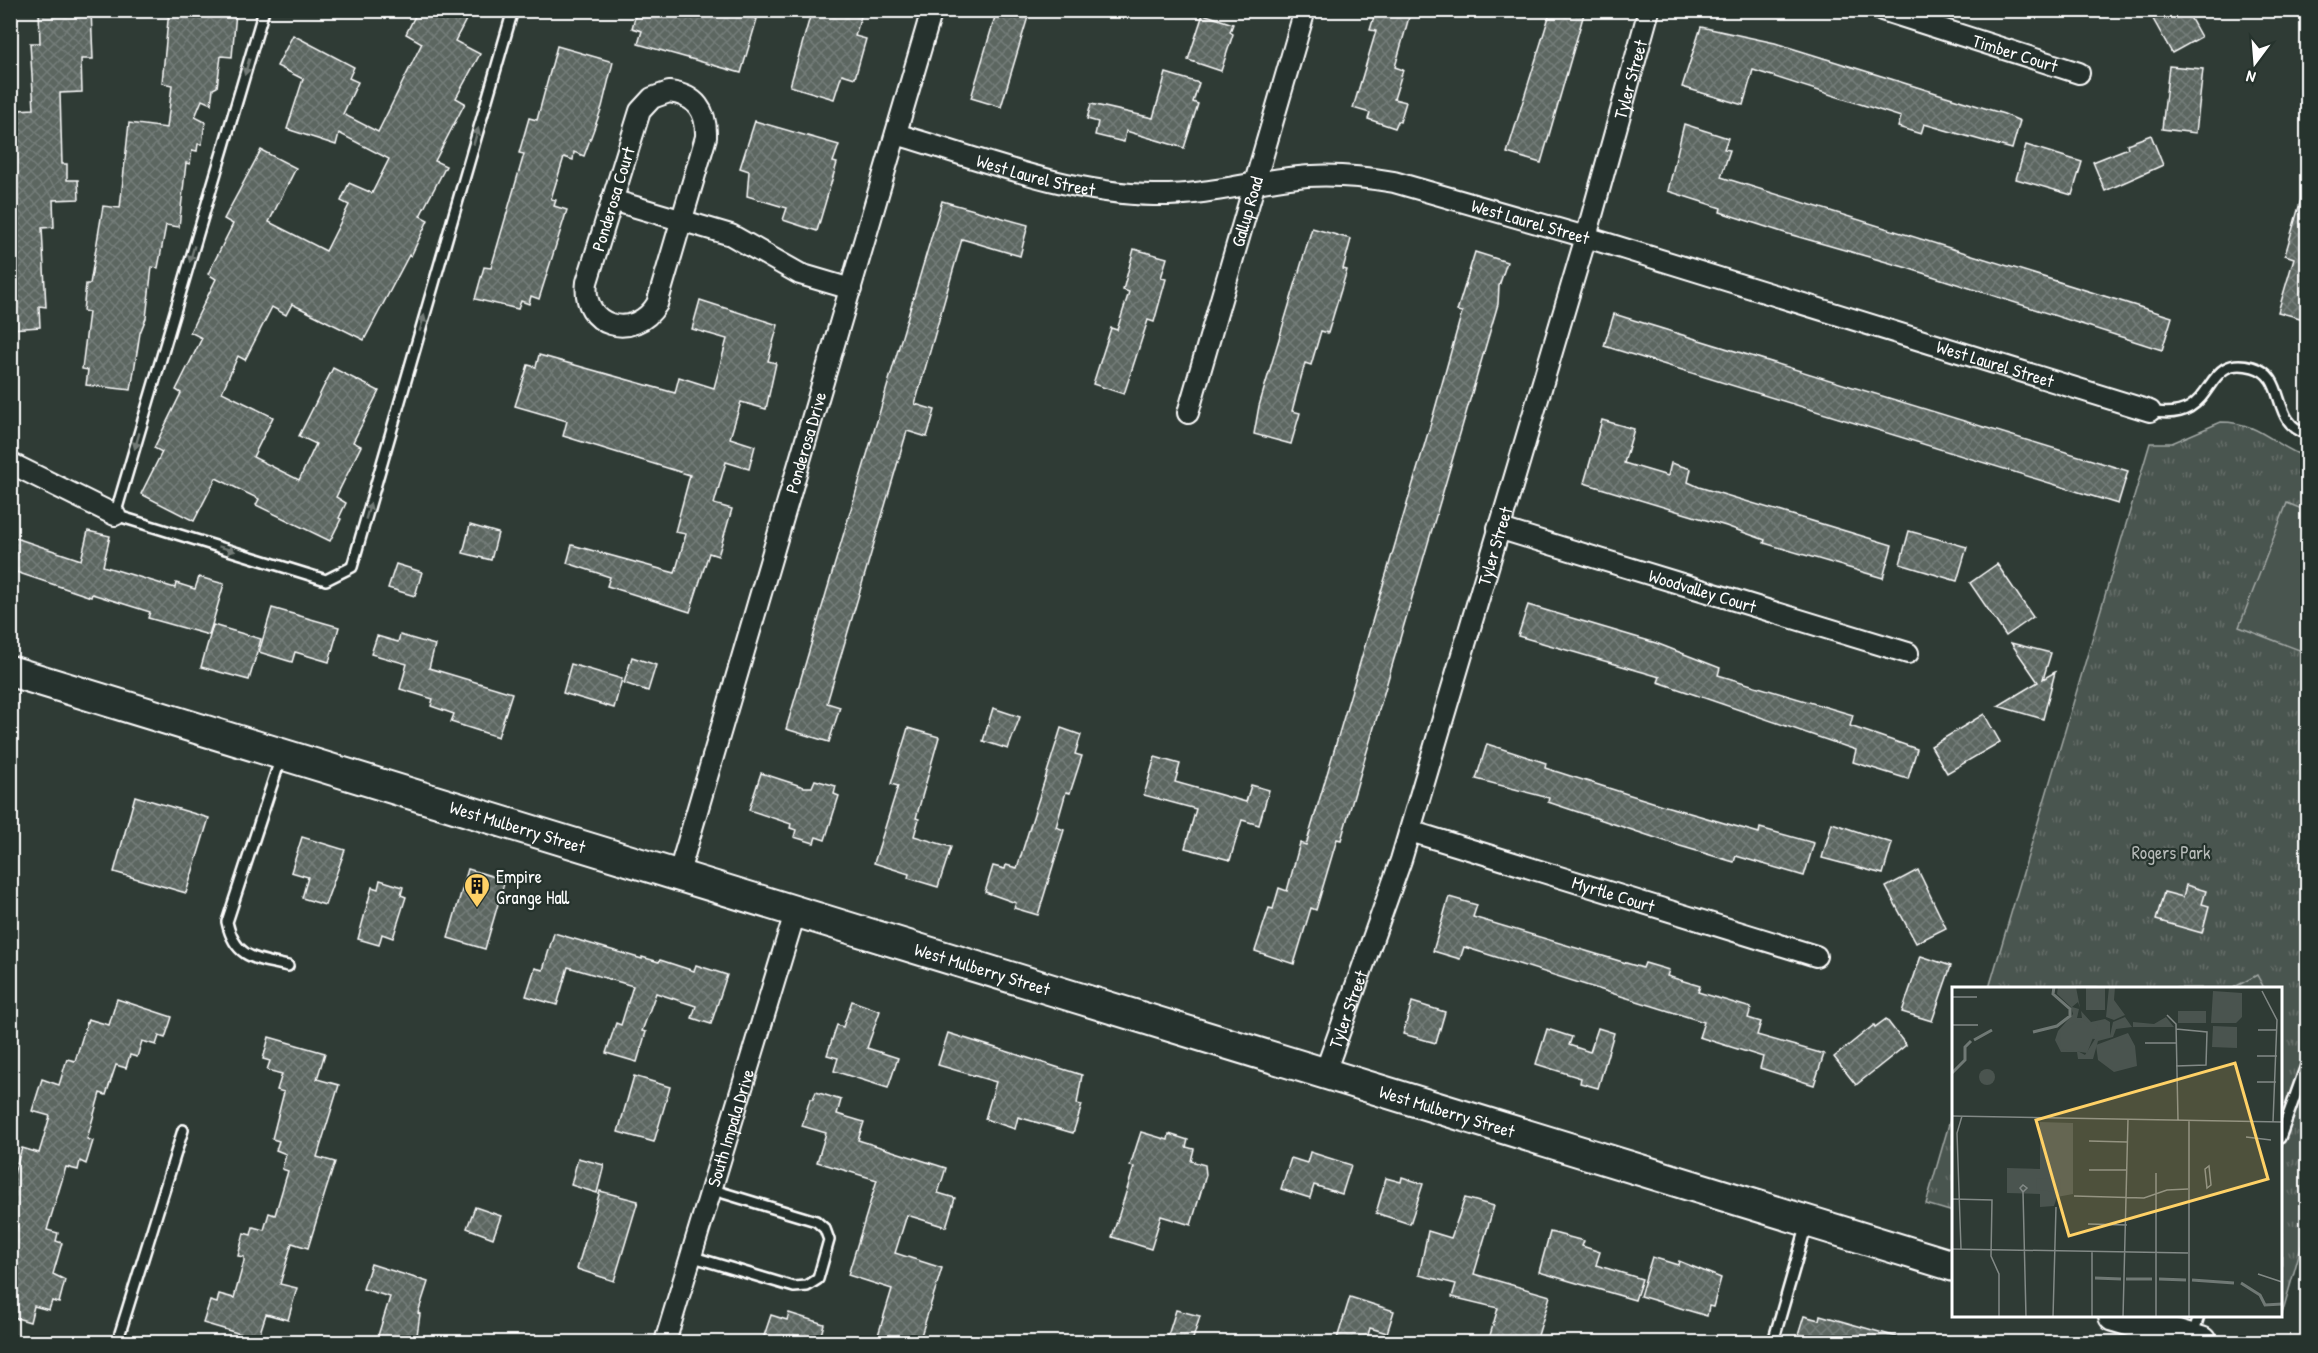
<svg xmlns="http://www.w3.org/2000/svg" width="2318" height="1353" viewBox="0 0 2318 1353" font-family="'Patrick Hand',sans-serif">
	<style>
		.grass { fill: url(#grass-tufts); stroke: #a4aaa7; stroke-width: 1.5 }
		.pitch { fill: #4a544f; stroke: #a4aaa7; stroke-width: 1.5 }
		.building { fill: url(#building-cross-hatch); stroke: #fff; stroke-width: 1.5 }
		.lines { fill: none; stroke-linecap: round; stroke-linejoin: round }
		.service-casing { stroke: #fff; stroke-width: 14 }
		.minor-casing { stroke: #fff; stroke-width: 24 }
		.primary-casing { stroke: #fff; stroke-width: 34 }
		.service { stroke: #26332d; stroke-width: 9 }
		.minor { stroke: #26332d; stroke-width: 20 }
		.primary { stroke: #26332d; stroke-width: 30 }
		.oneway { fill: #727a76 }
		.labels { text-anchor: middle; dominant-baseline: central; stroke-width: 4.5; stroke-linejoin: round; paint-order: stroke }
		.street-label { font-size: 18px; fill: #fff; stroke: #26332d }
		.park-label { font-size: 18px; fill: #b7bbb9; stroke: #26332d }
		.poi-label { font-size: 18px; fill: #fff; stroke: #26332d; text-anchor: start }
		.inset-river { fill: none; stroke: #707975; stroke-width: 3 }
		.inset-road { fill: none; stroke: #828986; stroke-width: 1.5 }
		.view { fill: #ffd166; fill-opacity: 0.15; stroke: #ffd166; stroke-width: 3 }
		.inset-edge { fill: none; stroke: #fff; stroke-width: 3 }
	</style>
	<defs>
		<pattern id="grass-tufts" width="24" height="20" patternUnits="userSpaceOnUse" patternTransform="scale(1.5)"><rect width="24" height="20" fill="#4a544f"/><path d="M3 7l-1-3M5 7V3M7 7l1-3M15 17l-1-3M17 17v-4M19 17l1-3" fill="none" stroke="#656e69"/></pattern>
		<pattern id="building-cross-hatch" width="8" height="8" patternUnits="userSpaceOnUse" patternTransform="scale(1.5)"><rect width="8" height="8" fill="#5b6661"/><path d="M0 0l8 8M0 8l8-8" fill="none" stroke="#747d79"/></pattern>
	</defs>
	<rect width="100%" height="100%" fill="#2f3b35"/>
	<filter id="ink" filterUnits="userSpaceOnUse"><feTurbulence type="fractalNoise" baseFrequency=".0167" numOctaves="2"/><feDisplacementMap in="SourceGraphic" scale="12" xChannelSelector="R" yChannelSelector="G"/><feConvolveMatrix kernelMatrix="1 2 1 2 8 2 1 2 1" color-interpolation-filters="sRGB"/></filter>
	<g filter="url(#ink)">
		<g class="grass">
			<path d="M2221,422C2261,422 2273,446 2308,458V1223L2282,1314L2280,988H1989L2150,443H2172Z"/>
			<path d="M1953,1110V1212L1926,1204Z"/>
		</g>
		<g class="pitch">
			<path d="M2287,503L2307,511V653L2239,627Z"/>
			<path d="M2257,975L2264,988H2233Z"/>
		</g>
		<g class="building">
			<path d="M39,10H91L93,59H81L82,92L60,93L62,164H67V180H78L79,199L53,200L54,227L42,228L46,307L39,306L40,327L10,329V165H15L16,110L34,109L30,43H40Z"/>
			<path d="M169,10L236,12L232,57L221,56L217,87L213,89L211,104L202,100L195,117L205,122L202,144H198L197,151L192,150L190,164L186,163L179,227L166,225L158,268L152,267L146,318L140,333L131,390L86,385L88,370L82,369L89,312L83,311L86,284H90L103,206L120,208L129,123L167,128L172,85L162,83Z"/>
			<path d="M418,10H471L455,41L480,54L456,98L465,103L435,161L446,166L420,216L428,220L411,256L409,255L364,340L292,304L286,315L272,307L245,360L238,356L222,392L273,417L253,457L299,480L316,444L299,436L333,368L379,391L353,442L361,446L336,497L346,503L339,518L341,519L330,541L256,505L259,499L216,478L194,521L141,494L162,452L154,448L181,393L176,390L202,338L190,332L216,279L208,274L233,224L224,219L261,150L296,168L269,222L326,251L349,205L341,201L349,183L372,193L389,159L339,133L336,145L287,129L303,79L277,66L293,35L354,67L349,78L358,82L343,114L378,132L422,43L406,34Z"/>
			<path d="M637,10H728L757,19L741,73L638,44L642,31L632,28Z"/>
			<path d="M812,10H863L855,36L866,39L855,78L842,74L834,99L790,86Z"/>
			<path d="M997,10H1030L1001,107L971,98Z"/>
			<path d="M1376,10H1411L1395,67L1403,70L1394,99L1406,102L1400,122L1398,121L1395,128L1368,119L1370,113L1353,108L1376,31L1370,30Z"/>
			<path d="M1551,10H1585L1541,163L1507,153Z"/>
			<path d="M2148,10H2186L2201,37L2172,53Z"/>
			<path d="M1203,14L1233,24L1230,32L1233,34L1221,71L1188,60Z"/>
			<path d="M1701,27L1775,43L2004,114L2020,121L2012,149L1924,124L1921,134L1898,127L1901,117L1753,70L1743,105L1682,87Z"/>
			<path d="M557,46L613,62L602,107L584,156L574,152L573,160L564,157L551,199L556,200L554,206L567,210L539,299L531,296L529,304L521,301L518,309L475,299L484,267L491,268L524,154L519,153L529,118L537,120Z"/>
			<path d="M2169,66L2203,69L2196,133L2162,129Z"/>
			<path d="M1166,73L1199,83L1193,102L1198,104L1184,148L1126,131L1124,142L1095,135L1098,122L1087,119L1091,104L1153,118Z"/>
			<path d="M755,121L839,145L833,162L837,163L817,231L783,220L787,208L747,196L749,171L740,168Z"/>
			<path d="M1684,124L1728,138L1724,149L1730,150L1721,177L2172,317L2162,350L1904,267L1785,233L1720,212L1721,208L1668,191Z"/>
			<path d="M2151,135L2163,165L2105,191L2093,162L2128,148L2127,144Z"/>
			<path d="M2026,145L2082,162L2072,195L2016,179Z"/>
			<path d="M2302,196L2307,197V320L2278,312L2294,258L2285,255Z"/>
			<path d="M942,201L1028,225L1020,256L962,239L915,404L935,410L927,437L907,431L827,703L840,707L829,742L786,729Z"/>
			<path d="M1312,228L1351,239L1343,269L1347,270L1328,333L1321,331L1311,365L1305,363L1292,411L1300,413L1291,444L1254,434L1259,406Z"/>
			<path d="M1134,249L1167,258L1161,278L1166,279L1154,322L1148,320L1124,394L1093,384L1111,328L1117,330L1129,292L1123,290Z"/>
			<path d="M1475,252L1507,262L1499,286L1498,304L1341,840L1337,839L1316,910L1311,908L1294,964L1255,951L1269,908L1273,909L1279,888L1287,891L1300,843L1306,845L1433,416L1462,312L1457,311Z"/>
			<path d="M700,300L778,325L768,361L776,363L766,409L741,402L730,438L755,446L749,469L726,462L714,504L732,509L718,556L709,553L690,612L607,586L610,577L567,563L572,545L675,573L686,534L675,532L690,475L563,436L567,421L515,406L528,365L536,367L539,355L675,393L679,377L714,388L727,339L692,329Z"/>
			<path d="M1614,314L2128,471L2118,504L1604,346Z"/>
			<path d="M1602,420L1634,429L1624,463L1668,476L1671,463L1691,469L1688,482L1699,487L1892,545L1883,578L1764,543L1765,540L1726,526L1584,483Z"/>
			<path d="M470,525L498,533L491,560L463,553Z"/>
			<path d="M88,531L110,536L103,566L175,588L176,583L195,589L199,577L224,584L209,635L148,618L150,612L92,594L91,597L10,570V536L81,560Z"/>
			<path d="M1909,531L1967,547L1957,581L1900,564Z"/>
			<path d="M396,564L422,572L415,596L388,588Z"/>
			<path d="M1997,564L2033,617L2006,636L1970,583Z"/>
			<path d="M1528,605L1656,643L1720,668L1718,675L1853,715L1850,726L1917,749L1908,779L1853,762L1856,750L1658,682L1660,677L1518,636Z"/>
			<path d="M272,608L339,627L329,662L295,652L292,662L259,652Z"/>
			<path d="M213,625L261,639L249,680L201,667Z"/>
			<path d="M400,635L435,645L429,668L512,693L498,737L451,722L454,714L431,706L433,699L400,689L407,664L371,654L377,636L398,642Z"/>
			<path d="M2011,643L2051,653L2043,679L2055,672L2043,719L1998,706L2038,682Z"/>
			<path d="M632,657L656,665L648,691L624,683Z"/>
			<path d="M571,664L622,679L614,708L563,693Z"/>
			<path d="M993,708L1020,717L1008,749L983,741Z"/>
			<path d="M1984,714L2000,742L1947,773L1931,746Z"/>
			<path d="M908,728L939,737L916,818L919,819L914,836L951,847L938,887L908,878L909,874L874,863L898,786L891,784Z"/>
			<path d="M1061,728L1081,735L1075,754L1082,756L1070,793L1066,792L1056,827L1064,830L1038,915L1014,908L1016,903L985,892L993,866L1005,869L1006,865L1017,868Z"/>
			<path d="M1487,744L1546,763L1545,768L1662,805L1759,833L1760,828L1814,843L1804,876L1736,856L1734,862L1680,846L1548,802L1549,798L1476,779Z"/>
			<path d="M1155,757L1180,764L1175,782L1246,802L1251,785L1269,790L1259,825L1242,820L1230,860L1185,848L1196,809L1144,795Z"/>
			<path d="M761,773L804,787H812L815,780L836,786L834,794L839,796L825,840L816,837L814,843L794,837L796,830L790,828L791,824L749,810Z"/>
			<path d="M135,796L209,818L186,893L114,872Z"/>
			<path d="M1832,823L1892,843L1883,874L1822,858Z"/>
			<path d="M302,837L345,850L325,905L302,898L308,877L291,872Z"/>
			<path d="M468,869L505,880L485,949L448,938Z"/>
			<path d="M1918,870L1946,928L1916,943L1886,887Z"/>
			<path d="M380,880L403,887L401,895L406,897L393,938L382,934L379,945L358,939L372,887L378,889Z"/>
			<path d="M2186,885L2206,891L2202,904L2209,906L2202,933L2156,920L2164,892L2183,897Z"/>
			<path d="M1449,897L1477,905L1473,917L1643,968L1645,963L1669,970L1667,976L1700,986L1698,992L1751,1008L1748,1018L1761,1022L1757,1035L1824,1054L1814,1085L1760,1068L1763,1057L1699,1037L1704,1022L1464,947L1460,959L1433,951Z"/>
			<path d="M554,933L642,959V957L659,962L660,960L694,971L696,965L727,975L711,1024L692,1018L696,1006L656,993L642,1031L646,1032L637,1062L606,1053L616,1023L621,1025L633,986L568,967L557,1005L526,996L535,968L543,970Z"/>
			<path d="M1921,956L1951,966L1932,1021L1902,1012Z"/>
			<path d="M117,999L172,1017L165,1038L159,1036L156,1045L142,1041L137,1057L130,1055L126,1068L116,1065L106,1095L100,1093L87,1139L93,1141L86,1164L80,1161L78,1170L66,1167L47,1230L58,1233L56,1241L62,1243L53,1274L65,1280L59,1303L52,1301L49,1310L34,1306L30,1322L10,1316V1249L17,1226L10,1224V1185L22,1148L39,1153L50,1116L32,1111L42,1079L59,1085L67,1059L75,1061L88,1019L109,1025Z"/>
			<path d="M852,1001L880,1011L867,1048L898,1058L888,1088L834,1071L838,1058L827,1055L837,1025L843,1027Z"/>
			<path d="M1412,1002L1445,1012L1436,1043L1403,1034Z"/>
			<path d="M1886,1019L1906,1045L1856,1085L1834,1057L1874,1025L1875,1027Z"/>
			<path d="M1598,1028L1614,1033L1598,1088L1580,1083L1581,1078L1536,1064L1547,1029L1572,1037L1569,1045L1590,1052Z"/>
			<path d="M948,1033L1082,1075L1077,1104L1082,1105L1073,1133L1018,1117L1015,1129L985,1119L996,1082L938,1065Z"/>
			<path d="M269,1037L325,1053L317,1079L339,1085L317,1157L335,1162L325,1193L308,1248L292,1243L280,1284L297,1288L288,1320L266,1314L258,1339L203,1323L210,1301L217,1303L219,1294L234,1298L244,1261V1257L238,1256L244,1233L251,1235L253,1227L264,1230L269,1213L275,1215L288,1171L282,1169L286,1154L276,1150L279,1141L272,1139L284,1092L277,1090L282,1074L267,1070L270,1061L263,1059Z"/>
			<path d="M634,1076L670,1087L654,1142L618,1132Z"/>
			<path d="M816,1092L841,1100L837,1114L864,1122L858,1140L946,1168L938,1193L955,1198L946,1227L907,1215L895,1253L942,1268L919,1342H876L892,1289L848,1275L877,1180L817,1162L826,1133L802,1126L810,1099H813Z"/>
			<path d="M1141,1132L1168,1140L1169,1134L1188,1140L1186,1147L1194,1149L1191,1161L1205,1165L1206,1175L1191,1225L1161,1216L1151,1249L1112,1237L1134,1167L1130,1166Z"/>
			<path d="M1310,1152L1351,1165L1342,1194L1314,1185L1310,1198L1281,1189L1291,1158L1307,1163Z"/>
			<path d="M578,1158L604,1165L597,1193L571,1185Z"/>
			<path d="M1402,1177L1423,1184L1410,1224L1376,1213L1386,1178L1401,1182Z"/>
			<path d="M600,1191L638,1201L614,1281L577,1269Z"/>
			<path d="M1465,1198L1494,1206L1474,1274L1550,1296L1536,1342H1488L1498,1308L1452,1297L1456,1284L1419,1275L1428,1231L1451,1238Z"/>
			<path d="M475,1207L501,1216L493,1238L467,1228Z"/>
			<path d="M1550,1232L1584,1241L1582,1246L1600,1252L1596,1265L1642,1279L1635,1300L1539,1272Z"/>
			<path d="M1652,1257L1678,1265L1679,1261L1721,1278L1713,1307L1709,1306L1707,1316L1640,1296Z"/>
			<path d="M371,1264L428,1282L418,1313L420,1314L416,1342H376L390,1297L363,1289Z"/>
			<path d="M1350,1297L1394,1311L1387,1333L1370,1328L1366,1342H1336Z"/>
			<path d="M1176,1310L1200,1316L1192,1342H1166Z"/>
			<path d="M789,1313L824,1324L819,1342H762L771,1315L787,1320Z"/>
			<path d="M1820,1315L1897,1337L1896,1342H1796L1804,1316L1819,1320Z"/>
		</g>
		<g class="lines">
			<defs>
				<g id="service">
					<path d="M264,10L115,515L326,580L352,567L513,10"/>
					<path d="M10,12L11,10"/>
					<path d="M2150,411C2221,425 2198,352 2253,367C2289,377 2269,423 2308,434"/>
					<path d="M281,757L227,922C235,959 256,959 288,966"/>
					<path d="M2280,1138L2308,1060"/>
					<path d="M690,1256L794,1287L807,1286L818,1279L829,1240L825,1229L816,1221L710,1189"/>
					<path d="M2193,1334L2199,1316"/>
					<path d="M121,1342L120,1333L183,1130"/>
					<path d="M1773,1342L1807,1224"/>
				</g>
				<g id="minor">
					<path id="s1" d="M1882,10L2079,73"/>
					<path d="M669,92C696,95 707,111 706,137L657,304C634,342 581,327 587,282L640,111L652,98Z"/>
					<path id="s2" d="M896,134C978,158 1068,194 1154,195C1201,196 1243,184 1289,178C1324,173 1359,176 1394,182L1586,237L2150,411"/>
					<path d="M612,200L731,235L800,274L851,289"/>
					<path id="s3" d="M1188,413L1305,10"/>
					<path d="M10,463L115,515"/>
					<path id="s4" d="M1498,528L1908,653"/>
					<path id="s5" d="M1410,831L1816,956"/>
					<path id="s6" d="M678,876L932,10"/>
					<path id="s7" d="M1324,1075L1401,860L1586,237L1649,10"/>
					<path id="s8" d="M665,1342L795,913"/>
				</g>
				<g id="primary">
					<path id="s9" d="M10,671L1954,1266"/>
					<path d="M2114,1316L2201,1342"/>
				</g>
			</defs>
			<use href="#service" class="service-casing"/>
			<use href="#minor" class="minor-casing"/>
			<use href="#primary" class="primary-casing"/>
			<use href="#service" class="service"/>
			<use href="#minor" class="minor"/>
			<use href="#primary" class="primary"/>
		</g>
		<defs><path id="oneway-solid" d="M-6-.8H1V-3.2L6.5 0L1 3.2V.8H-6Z" transform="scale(1.5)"/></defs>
		<g class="oneway">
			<use href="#oneway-solid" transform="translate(247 67) rotate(106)"/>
			<use href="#oneway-solid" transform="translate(476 136) rotate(-74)"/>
			<use href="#oneway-solid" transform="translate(192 254) rotate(106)"/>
			<use href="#oneway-solid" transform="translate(422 323) rotate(-74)"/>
			<use href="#oneway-solid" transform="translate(137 441) rotate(106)"/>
			<use href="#oneway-solid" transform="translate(368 511) rotate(-74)"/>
			<use href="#oneway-solid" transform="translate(227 549) rotate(17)"/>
		</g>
	</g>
	<defs>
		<symbol id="building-pin" viewBox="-11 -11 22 30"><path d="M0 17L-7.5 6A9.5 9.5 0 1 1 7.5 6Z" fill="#ffd166" stroke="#26332d"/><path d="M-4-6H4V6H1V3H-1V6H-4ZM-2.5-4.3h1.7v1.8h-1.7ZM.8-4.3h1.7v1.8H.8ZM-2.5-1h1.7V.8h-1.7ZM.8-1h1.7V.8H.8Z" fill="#111"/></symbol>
	</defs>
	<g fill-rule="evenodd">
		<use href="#building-pin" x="462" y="871" width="30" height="40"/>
	</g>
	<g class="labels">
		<g class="street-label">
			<text stroke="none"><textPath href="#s1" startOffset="140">Timber Court</textPath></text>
			<text stroke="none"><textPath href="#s7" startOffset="1042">Tyler Street</textPath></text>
			<text stroke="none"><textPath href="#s2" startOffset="146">West Laurel Street</textPath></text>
			<text transform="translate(613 199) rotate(-73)">Ponderosa Court</text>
			<text stroke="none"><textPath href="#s3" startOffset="210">Gallup Road</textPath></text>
			<text stroke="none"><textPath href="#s2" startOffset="650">West Laurel Street</textPath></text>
			<text stroke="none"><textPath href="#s2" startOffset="1136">West Laurel Street</textPath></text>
			<text stroke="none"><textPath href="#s6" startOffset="452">Ponderosa Drive</textPath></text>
			<text stroke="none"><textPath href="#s7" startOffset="556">Tyler Street</textPath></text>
			<text stroke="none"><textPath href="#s4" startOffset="214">Woodvalley Court</textPath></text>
			<text stroke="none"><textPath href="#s9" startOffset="531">West Mulberry Street</textPath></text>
			<text stroke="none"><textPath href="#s5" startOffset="213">Myrtle Court</textPath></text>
			<text stroke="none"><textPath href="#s9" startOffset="1017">West Mulberry Street</textPath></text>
			<text stroke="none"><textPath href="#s7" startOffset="70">Tyler Street</textPath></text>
			<text stroke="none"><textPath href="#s9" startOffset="1503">West Mulberry Street</textPath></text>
			<text stroke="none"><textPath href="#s8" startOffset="224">South Impala Drive</textPath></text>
		</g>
		<g class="park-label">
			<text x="2171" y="852">Rogers Park</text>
		</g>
		<g class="poi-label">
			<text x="496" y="876">Empire<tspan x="496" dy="21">Grange Hall</tspan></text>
		</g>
	</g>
	<g transform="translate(1952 987)">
		<rect width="330" height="330" fill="#2f3b35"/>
		<path d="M106,0H124L128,21L126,15L120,20L127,22L125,31H130L129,24L139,35L153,32L158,35V49L161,35L173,30L180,40L164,42L161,50L146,54L141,72H126L125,65H109L103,53L106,44L121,27L119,20L105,7ZM133,51L143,52L133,68L122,62ZM157,0H163L162,13L173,28L162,33L154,30ZM226,24H254V36H226ZM214,30L222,40H181V35L202,37ZM88,135L121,136V207L105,210L102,219L88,220V207L55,206V181L88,182Z" fill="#4a544f" fill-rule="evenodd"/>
		<path d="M27 90a8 8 0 1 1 16 0a8 8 0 1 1-16 0Z" fill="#4a544f"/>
		<path d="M134,0H153V23H134ZM261,4L290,6V30L284,36H259ZM129,33L146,38L135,66L108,62L109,43ZM261,39L285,40V61L260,60ZM176,46L183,59L185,79L162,85L146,73L144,58ZM85,191L109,193L108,205L84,203Z" fill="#4a544f"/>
		<path class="inset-river" d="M81,45L105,39L118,29V22L101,7L102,0M22,53L40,43M0,86L13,73V60L19,54M143,291L169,292M174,292H200M207,292L234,293M240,293L282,296M289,296L308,308L313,318L330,317"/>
		<path class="inset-road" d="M310,4L325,33L321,135M0,10H25M215,28L224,37L226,133M0,38H26M306,43H325M193,56H224M305,69H325M224,79L254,78L255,45L224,42M305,95H324M0,129L330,135M237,133V330M294,150L319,153M137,154L175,155M257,179L259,198L255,201L253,182ZM137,183H175M71,205L68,201L71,198L75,201L71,205L74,330M122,209L192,211L215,203L236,202M0,212L40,213L39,269L47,287V330M136,237L175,238M0,262L236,266M9,262L5,146L10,129M306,287L330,295M101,330L104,220M140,330V264M171,330L176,132M204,330V186"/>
		<path class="view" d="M283,76L316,192L117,249L84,133Z"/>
		<rect width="330" height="330" class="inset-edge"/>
	</g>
	<rect width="2318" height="1353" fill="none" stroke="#26332d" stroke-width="36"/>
	<rect x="18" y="18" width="2282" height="1317" fill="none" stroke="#fff" stroke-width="2" filter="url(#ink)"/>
	<g transform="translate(2255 63) rotate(196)" stroke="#26332d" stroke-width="4.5" paint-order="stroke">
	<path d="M0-4.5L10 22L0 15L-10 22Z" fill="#ffffff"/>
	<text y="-9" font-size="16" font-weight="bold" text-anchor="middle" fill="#ffffff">N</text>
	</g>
</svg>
